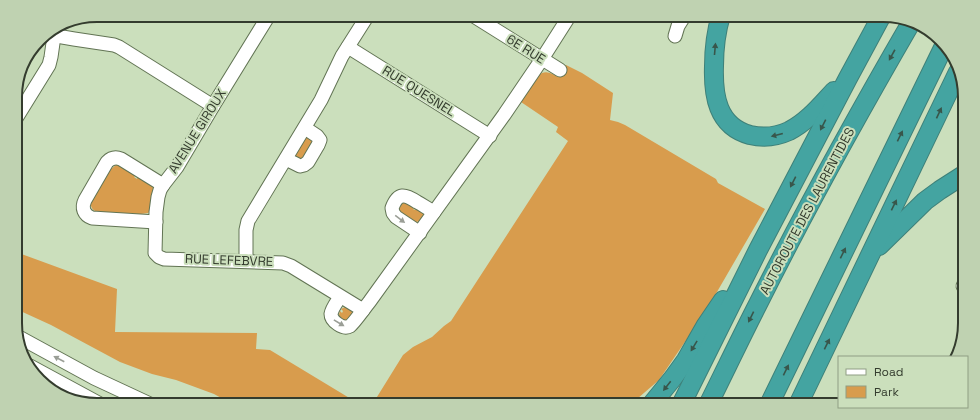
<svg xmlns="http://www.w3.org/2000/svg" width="980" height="420" viewBox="0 0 980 420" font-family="'Space Grotesk',sans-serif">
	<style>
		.green { fill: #d89c4d }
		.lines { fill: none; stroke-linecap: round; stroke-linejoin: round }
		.minor-casing { stroke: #627454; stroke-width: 15 }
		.highway-casing { stroke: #3e8079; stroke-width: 20 }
		.minor { stroke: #fff; stroke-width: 13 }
		.highway { stroke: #44a4a1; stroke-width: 18 }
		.oneway { fill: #38564b }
		.oneway2 { fill: #9a9e96 }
		.labels { text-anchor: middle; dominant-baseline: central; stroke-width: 4; stroke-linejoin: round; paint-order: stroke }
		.street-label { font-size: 13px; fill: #343c2e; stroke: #cbdfbc }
		.rim { fill: none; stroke: #343c2e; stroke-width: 2 }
	</style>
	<rect width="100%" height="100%" fill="#cbdfbc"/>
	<g class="green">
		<path d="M566,65L582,73L613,93L610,120L618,122L625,125L716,179L718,183L765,209L710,304L693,330L659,380L630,405H372L403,355L413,347L432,337L444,326L451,321L568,141L556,132L558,127L521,102L538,76C545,69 551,73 558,77Z"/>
		<path d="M306,137H307L313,140L302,160L295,156V155Z"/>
		<path d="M116,165H118L136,175L134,177L137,179L138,176L152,185L153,188L150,211L148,213L141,214L98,212C93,211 90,207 91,202L111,169Z"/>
		<path d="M405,202L415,207L413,209L415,210L417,208L423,212L424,216L421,221L416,222L400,212L399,208L403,203Z"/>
		<path d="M16,252L117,289L115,332L257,333L256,349L270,350L361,405H234L214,394L176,380L152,374L120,362L51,325L16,309Z"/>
		<path d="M345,307C349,308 353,310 352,315L346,321L341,318L339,315L340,311L342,313L343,311L341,309Z"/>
	</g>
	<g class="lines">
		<defs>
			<g id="minor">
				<path d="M269,15L213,106L177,167L163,185L160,190L158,197L156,212L155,253L159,257L164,259L283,263L291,266L363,310"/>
				<path d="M472,15L560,70"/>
				<path d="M45,34L74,39L114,45L119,47L213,106"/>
				<path d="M675,36L678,26L685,15"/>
				<path d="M348,47L490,136"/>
				<path d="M15,120L49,65L51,57L54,36"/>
				<path d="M286,159L300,166L304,165L308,162L318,145L320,140L317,136L305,128"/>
				<path d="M156,222L92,218C84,215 81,208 85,200L107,162C111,158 116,157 121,159L163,185"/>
				<path d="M420,233L396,217L393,213L392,208C398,192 405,194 417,202C423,205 428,209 434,212"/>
				<path d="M246,261V230L248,221L321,100L342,56L368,15"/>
				<path d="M963,286L965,283"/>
				<path d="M340,297C337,302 332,308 331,314C331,321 343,330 350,326C354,323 366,306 370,301L504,115L542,59L570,15"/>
				<path d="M17,336L94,378L152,405"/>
				<path d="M30,366L102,405"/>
			</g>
			<g id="highway">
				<path d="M721,15C716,32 714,49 714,66C713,95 717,126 750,135C763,138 776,137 789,131C807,122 820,106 834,91"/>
				<path d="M879,246L925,201L940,190L965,174"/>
				<path d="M651,405L673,378L686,360L706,325L723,300"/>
				<path d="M681,405L758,250L848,78L882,15"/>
				<path d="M708,405C725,371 741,337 758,304C806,208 858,114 912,21"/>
				<path d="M769,405L945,44"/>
				<path d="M798,405L958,72"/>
			</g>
		</defs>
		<use href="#minor" class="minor-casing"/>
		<use href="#highway" class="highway-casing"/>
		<use href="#minor" class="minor"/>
		<use href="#highway" class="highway"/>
	</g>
	<defs><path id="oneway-solid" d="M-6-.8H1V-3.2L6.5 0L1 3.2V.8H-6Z"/></defs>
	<g class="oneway">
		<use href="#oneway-solid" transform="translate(715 49) rotate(-85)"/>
		<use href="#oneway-solid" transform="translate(892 55) rotate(119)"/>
		<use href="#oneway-solid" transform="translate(939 113) rotate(-65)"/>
		<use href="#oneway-solid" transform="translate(823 125) rotate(117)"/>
		<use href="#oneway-solid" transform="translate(777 135) rotate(166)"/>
		<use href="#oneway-solid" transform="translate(900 136) rotate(-64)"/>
		<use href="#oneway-solid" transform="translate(793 182) rotate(117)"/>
		<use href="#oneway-solid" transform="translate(894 205) rotate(-64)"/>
		<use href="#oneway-solid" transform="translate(843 253) rotate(-64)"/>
		<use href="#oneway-solid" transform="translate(751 317) rotate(116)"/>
		<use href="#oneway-solid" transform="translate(827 344) rotate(-64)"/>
		<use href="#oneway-solid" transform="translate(694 346) rotate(121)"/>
		<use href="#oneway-solid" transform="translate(786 370) rotate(-64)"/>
		<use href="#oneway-solid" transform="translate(667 386) rotate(128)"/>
	</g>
	<g class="oneway2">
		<use href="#oneway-solid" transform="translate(400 219) rotate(37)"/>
		<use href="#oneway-solid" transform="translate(339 323) rotate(31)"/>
		<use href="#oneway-solid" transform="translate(59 359) rotate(-152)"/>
	</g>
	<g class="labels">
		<g class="street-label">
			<text transform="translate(526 49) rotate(32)">6E RUE</text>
			<text transform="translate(419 91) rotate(32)">RUE QUESNEL</text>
			<text transform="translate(197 131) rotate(-58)">AVENUE GIROUX</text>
			<text transform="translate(807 211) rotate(-62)">AUTOROUTE DES LAURENTIDES</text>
			<text transform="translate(229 260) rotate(2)">RUE LEFEBVRE</text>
		</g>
	</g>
	<path d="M0 0H980V420H0ZM97 22H883A75 75 0 0 1 958 97V323A75 75 0 0 1 883 398H97A75 75 0 0 1 22 323V97A75 75 0 0 1 97 22Z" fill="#bfd2b1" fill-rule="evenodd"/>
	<path class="rim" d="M97 22H883A75 75 0 0 1 958 97V323A75 75 0 0 1 883 398H97A75 75 0 0 1 22 323V97A75 75 0 0 1 97 22Z"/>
	<rect x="838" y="356" width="130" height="52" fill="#cbdfbc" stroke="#8f9e83"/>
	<rect x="846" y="369" width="20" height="6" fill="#ffffff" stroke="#8f9e83"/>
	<text x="874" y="376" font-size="12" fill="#343c2e">Road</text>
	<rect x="846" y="386" width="20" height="12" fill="#d89c4d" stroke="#8f9e83"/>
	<text x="874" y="396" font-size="12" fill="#343c2e">Park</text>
</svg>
